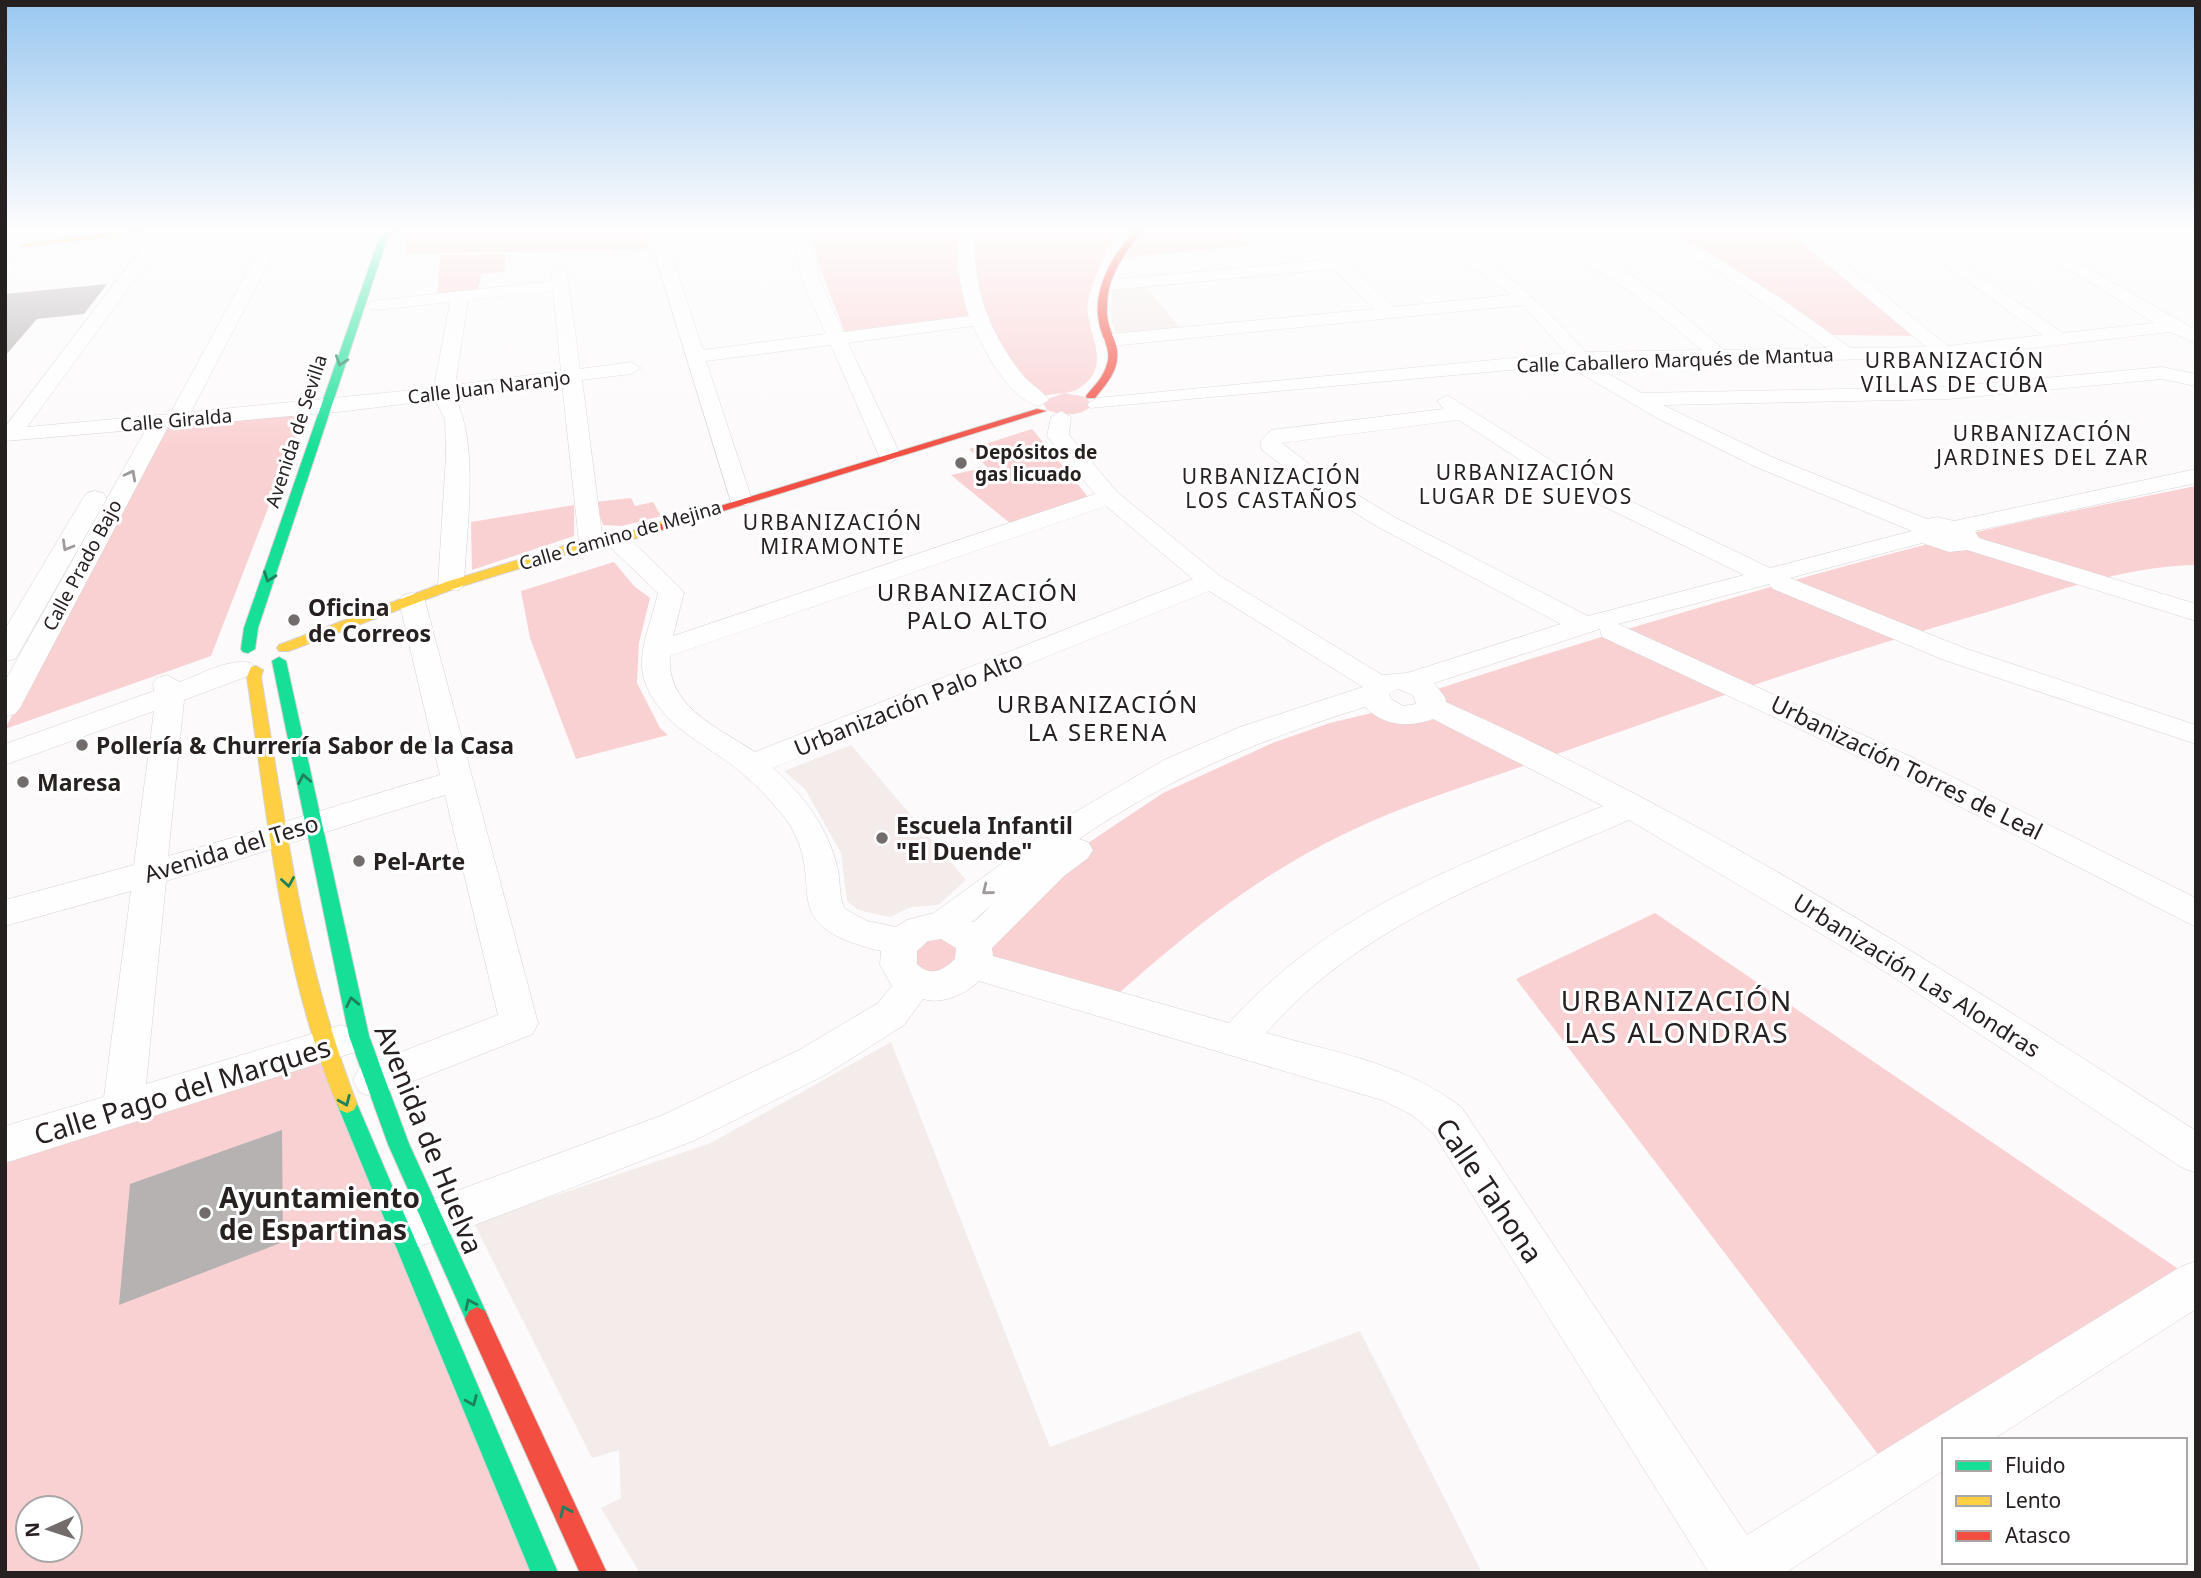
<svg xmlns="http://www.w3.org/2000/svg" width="2201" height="1578" viewBox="0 0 2201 1578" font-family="'Noto Sans',sans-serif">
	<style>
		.built { fill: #f4ebeb }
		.green { fill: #fad1d3; fill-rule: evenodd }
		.building { fill: #b6b2b2 }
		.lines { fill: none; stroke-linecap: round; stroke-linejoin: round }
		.street-casing { stroke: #d6d2d2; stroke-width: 1 }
		.fast-casing { stroke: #d6d2d2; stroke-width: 2 }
		.slow-casing { stroke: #d6d2d2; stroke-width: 2 }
		.jam-casing { stroke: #d6d2d2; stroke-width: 2 }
		.street { fill: #fffefe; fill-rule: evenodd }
		.fast { fill: #16e098; fill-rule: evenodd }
		.slow { fill: #ffcf43; fill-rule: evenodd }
		.jam { fill: #f24e42; fill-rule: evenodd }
		.oneway { stroke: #1e805c }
		.oneway2 { stroke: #9e9a9a }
		.poi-dot { fill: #726c6c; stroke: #fff; stroke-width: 2.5 }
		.labels { text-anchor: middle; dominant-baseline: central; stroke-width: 6; stroke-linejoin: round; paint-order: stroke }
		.far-street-label { font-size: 19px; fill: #272020; stroke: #fff }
		.far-poi-label { font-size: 19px; font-weight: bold; fill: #272020; stroke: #fff; text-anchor: start }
		.far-neighbourhood-label { font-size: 21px; letter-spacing: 2px; fill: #272020; stroke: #fff }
		.poi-label { font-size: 23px; font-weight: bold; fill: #272020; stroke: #fff; text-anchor: start }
		.street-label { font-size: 23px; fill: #272020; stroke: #fff }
		.neighbourhood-label { font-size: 24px; letter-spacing: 2px; fill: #272020; stroke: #fff }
		.near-neighbourhood-label { font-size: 28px; letter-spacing: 2px; fill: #272020; stroke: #fff }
		.near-street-label { font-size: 28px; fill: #272020; stroke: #fff }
		.near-poi-label { font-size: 28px; font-weight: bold; fill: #272020; stroke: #fff; text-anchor: start }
	</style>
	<rect width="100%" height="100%" fill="#fcfafa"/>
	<g class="built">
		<path d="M1145,285L1181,329L1117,336L1112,321V288Z"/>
		<path d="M851,745L966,880L938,905L911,907L890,917L858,910L847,901L841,853L805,789L784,771Z"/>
		<path d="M891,1042L1050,1447L1360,1331L1482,1573H640L601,1508L621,1498L619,1450L592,1458L474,1223L711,1143Z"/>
	</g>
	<g class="green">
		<path d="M412,229H643L650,249L405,254L407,236Z"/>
		<path d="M811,229H960L957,270L970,318L845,333L818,263Z"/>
		<path d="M967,229H1106L1116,237C1104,255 1092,280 1088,302C1083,332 1118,366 1076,390C1068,394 1054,393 1044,396L993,349L965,245Z"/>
		<path d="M1140,229H1234L1249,246L1118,258L1129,238Z"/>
		<path d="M1648,229H1735L1743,235H1801L1925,336L1822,335L1673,240Z"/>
		<path d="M506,254L504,272L481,274L478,292L437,296L440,255Z"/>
		<path d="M1064,393L1086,397L1092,406C1079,417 1061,416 1047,410L1043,403L1045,400Z"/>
		<path d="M305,412L211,656L5,729L166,425Z"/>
		<path d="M1032,429L1089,498L1011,524L951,475L987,467L969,449Z"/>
		<path d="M2196,486V565C2120,566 2042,597 1970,617C1830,657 1694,705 1557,754C1486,780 1412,801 1344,834C1253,878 1183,936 1108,1003L976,954L1052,867L1163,793L1275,742L1330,723L1384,710L1411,716L1428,692C1596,637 1765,586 1936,542C2022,520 2109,504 2196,486Z"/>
		<path d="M631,498L635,506L653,502L661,516L622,526L603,525L595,502Z"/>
		<path d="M574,505V536L472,570L471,522Z"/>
		<path d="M614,562L634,586L650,598L639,643L637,683L660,728L668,735L576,759L530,638L521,591Z"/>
		<path d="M1655,913L2196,1281L1893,1474L1516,979Z"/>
		<path d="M928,933L969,948L933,981L905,953Z"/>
		<path d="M323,1047L545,1573H5V1145ZM28,1508H70V1550H28Z"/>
	</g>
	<g class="building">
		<path d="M107,284L84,314L37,319L5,356V294Z"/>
		<path d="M282,1130L283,1242L119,1305L130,1184Z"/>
	</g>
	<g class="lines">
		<defs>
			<g id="street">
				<path d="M80,229L86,231V237L51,235L43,230Z"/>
				<path d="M156,229H172L27,427L170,414L270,229H286L191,412L434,388L450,302L377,310L371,309L368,305L371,301L552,281L551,272L559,267L567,272L580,369L631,362L641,368L631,374L582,380L603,542L600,547H582L579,542L562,383L455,397C480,448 466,528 464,585L460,590H442L438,585L446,456L445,419L435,400L347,411L168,427L20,708L15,714L5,717V681L146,429L5,441V427ZM553,291L561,371L455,385L468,300Z"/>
				<path d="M647,229H663L703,350L826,334L803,283L792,229H808L821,283L843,332L969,316C959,287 956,259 959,229H975C972,285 987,329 1022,374C1030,384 1042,390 1049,400L1039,406C1009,399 985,352 973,326L848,343L901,456L890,463L879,456L831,345L706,361L752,500L748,505H732Z"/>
				<path d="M1292,229H1309L1394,307L1511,295L1459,257L1405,229C1469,227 1545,308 1586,352L1702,350L1627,289L1528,229C1586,229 1681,312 1724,350L1827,348L1721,274L1640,229H1660L1707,252L1782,299L1851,348L1926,347L1785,229H1802L1948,346L2042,335L1894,229H1912L2063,333L2154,323L2097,286L2029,248L2007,229H2024L2028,232L2125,229L2117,234L2039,240L2196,330V343L2170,332L1944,358L1591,364L1642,393L1948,387L2162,367L2196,374V386L2162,379L1948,399L1663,405L1772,457L1927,519L1937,517L1954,521L2196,469V483L1975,531L1979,538L2196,604V621L1967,550L1949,552L1922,543L1790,578L1964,648L2196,725V744L1944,660L1773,589L1769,584L1618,624L1918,760L2196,898V927L1896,774L1602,637L1600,629L1434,683L1445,697L1446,702C1708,819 1955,975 2196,1131V1173L2181,1167L1884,971L1629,820C1500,876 1360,924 1266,1033C1333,1052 1407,1064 1462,1108L1747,1535L2180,1267L2196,1261V1309L1992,1440H1944V1470L1785,1573H1709L1434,1134L1412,1115L1382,1100L979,981C966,994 942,1005 923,999L904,1025L827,1074L693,1141L415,1248L399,1242L393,1227L399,1212L663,1115L799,1050L878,1003L892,986L880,965L881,951C766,924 833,884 785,818C770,799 751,780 732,765C699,741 665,726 647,687C633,657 652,623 658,593L608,545L605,540L608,535H626L684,592L673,636L1095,494L1047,436L1051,417L1061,411L1071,417L1069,435L1117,492L1220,576L1382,675L1407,673L1561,624L1378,527L1302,480L1262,450L1260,442L1271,430L1444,409L1437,401L1447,395L1568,471L1770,568L1912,531L1756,467L1657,418L1566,365L1090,408L1087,404L1097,398L1566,353L1523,305L1111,346L1102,340L1111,334L1375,309L1333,269L1109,290L1100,285L1109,280L1324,260ZM1459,420L1552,481L1744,575L1588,616L1394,517L1318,471L1282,443ZM1106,506L1193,579L755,752C719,728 666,707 670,656ZM1209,591L1363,687L1240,727L1164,760L1060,821L934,913L907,920L896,927L867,921L845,909C838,896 841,880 837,866C827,826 804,796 773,768ZM1398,689L1413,695L1416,704L1403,706L1391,699L1389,694ZM1365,707C1383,726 1410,728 1433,719L1603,806C1462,865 1335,906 1229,1023L993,956L992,948L1064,876L1088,858L1093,850L1088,842L1079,839L1083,836C1178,773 1257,741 1365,707ZM992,905L974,922H971ZM941,939L956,948L955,959C943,971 930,977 917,964V951L928,941Z"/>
				<path d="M2152,229H2173L2196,237V248Z"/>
				<path d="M5,256L15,260L13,271L5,276Z"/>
				<path d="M95,491L103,493L107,498L19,653L15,659L5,661V629L83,498L87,493Z"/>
				<path d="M412,593L421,595L425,601L538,1023L533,1034L373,1097L359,1092L353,1080L359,1068L498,1015L445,795C352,823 260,854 166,881L146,1084L341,1025L355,1030L360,1041L355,1052L5,1163V1126L104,1097L131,891L5,926V900L134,865L154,711L5,765V744L154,691L153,684L157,678L167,675L180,682C201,674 229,658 251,663L255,669L251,675L184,700L168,856C260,831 349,801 440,775L399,601L403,595Z"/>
			</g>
			<g id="fast">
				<path d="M387,229H395L387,239L258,628L255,649L248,653L243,652L241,649L244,628L379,239Z"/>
				<path d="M279,657L286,661L369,1036L409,1144L489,1319L485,1327L477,1331L469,1327L388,1144L349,1036L272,661Z"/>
				<path d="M347,1095L354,1098L357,1104L558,1573H531L337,1104L340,1098Z"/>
			</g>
			<g id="slow">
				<path d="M144,229H166L24,247L20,245Z"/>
				<path d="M661,522L665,523V529L617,544L592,546L456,588L289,651H279L277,648L279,645L446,582L587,539L616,536Z"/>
				<path d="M256,666L263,670L261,677C285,823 303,965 357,1104L354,1110L347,1113L340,1110C327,1083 318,1053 309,1024C276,912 264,793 247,677L251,667Z"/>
			</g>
			<g id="jam">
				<path d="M1136,229H1144C1125,252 1107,276 1107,307C1106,319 1110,329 1114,339C1124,364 1110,380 1095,398H1087L1086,396C1094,386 1104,377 1107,364C1112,349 1101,337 1099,322C1092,288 1114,253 1136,229Z"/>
				<path d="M1037,409L1046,411L665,529L661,530L655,526Z"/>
				<path d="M477,1307L485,1311L607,1573H580L465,1319L469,1311Z"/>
			</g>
		</defs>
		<use href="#street" class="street-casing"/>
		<use href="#fast" class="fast-casing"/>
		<use href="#slow" class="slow-casing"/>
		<use href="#jam" class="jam-casing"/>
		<use href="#street" class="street"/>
		<use href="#fast" class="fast"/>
		<use href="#slow" class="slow"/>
		<use href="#jam" class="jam"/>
	</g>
	<defs><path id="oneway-chevron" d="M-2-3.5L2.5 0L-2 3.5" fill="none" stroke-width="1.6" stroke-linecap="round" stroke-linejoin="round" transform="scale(1.75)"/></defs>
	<g class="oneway">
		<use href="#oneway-chevron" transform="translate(341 361) rotate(109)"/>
		<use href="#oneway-chevron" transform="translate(269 577) rotate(110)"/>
		<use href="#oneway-chevron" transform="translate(304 779) rotate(-101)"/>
		<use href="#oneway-chevron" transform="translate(288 882) rotate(81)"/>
		<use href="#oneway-chevron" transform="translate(352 1002) rotate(-102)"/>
		<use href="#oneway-chevron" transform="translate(345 1101) rotate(67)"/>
		<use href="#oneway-chevron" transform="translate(470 1304) rotate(-115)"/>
		<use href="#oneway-chevron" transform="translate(472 1401) rotate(67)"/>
		<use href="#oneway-chevron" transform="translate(565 1511) rotate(-115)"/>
	</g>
	<g class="oneway2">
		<use href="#oneway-chevron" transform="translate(131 475) rotate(-62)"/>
		<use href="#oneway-chevron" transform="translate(67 546) rotate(120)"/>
		<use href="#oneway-chevron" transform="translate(987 890) rotate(141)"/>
	</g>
	<linearGradient id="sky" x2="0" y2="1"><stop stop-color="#99c7f0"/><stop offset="0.51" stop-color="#fefdfd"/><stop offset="1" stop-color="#fefdfd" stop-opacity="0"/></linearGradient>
	<rect width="2201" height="450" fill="url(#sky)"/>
	<g class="poi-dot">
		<circle cx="961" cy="463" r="7"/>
		<circle cx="294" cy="620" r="7"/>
		<circle cx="82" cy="745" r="7"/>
		<circle cx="23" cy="782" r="7"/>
		<circle cx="882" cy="838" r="7"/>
		<circle cx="359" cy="861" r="7"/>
		<circle cx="205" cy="1213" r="7"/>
	</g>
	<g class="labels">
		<g class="far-street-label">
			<text transform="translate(1675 360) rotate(-2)">Calle Caballero Marqués de Mantua</text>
			<text transform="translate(489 387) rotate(-7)">Calle Juan Naranjo</text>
			<text transform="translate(176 420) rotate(-5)">Calle Giralda</text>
			<text transform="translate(296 431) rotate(-72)">Avenida de Sevilla</text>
			<text transform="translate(620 535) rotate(-16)">Calle Camino de Mejina</text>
			<text transform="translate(82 565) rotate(-62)">Calle Prado Bajo</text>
		</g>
		<g class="far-poi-label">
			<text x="975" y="452">Depósitos de<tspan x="975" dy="22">gas licuado</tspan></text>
		</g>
		<g class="far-neighbourhood-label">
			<text x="1955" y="360">URBANIZACIÓN<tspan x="1955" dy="24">VILLAS DE CUBA</tspan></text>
			<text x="2043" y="433">URBANIZACIÓN<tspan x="2043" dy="24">JARDINES DEL ZAR</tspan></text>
			<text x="1526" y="472">URBANIZACIÓN<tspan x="1526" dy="24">LUGAR DE SUEVOS</tspan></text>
			<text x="1272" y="476">URBANIZACIÓN<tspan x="1272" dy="24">LOS CASTAÑOS</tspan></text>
			<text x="833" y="522">URBANIZACIÓN<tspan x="833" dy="24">MIRAMONTE</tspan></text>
		</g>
		<g class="poi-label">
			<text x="308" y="607">Oficina<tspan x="308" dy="26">de Correos</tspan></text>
			<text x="96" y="745">Pollería &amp; Churrería Sabor de la Casa</text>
			<text x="37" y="782">Maresa</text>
			<text x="896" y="825">Escuela Infantil<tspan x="896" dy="26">"El Duende"</tspan></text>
			<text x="373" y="861">Pel-Arte</text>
		</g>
		<g class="street-label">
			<text transform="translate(908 703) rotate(-22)">Urbanización Palo Alto</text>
			<text transform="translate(1907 767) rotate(26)">Urbanización Torres de Leal</text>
			<text transform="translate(231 848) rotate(-17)">Avenida del Teso</text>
			<text transform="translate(1917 975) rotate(32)">Urbanización Las Alondras</text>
		</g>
		<g class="neighbourhood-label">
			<text x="978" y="591">URBANIZACIÓN<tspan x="978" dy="28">PALO ALTO</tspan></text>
			<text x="1098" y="703">URBANIZACIÓN<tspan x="1098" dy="28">LA SERENA</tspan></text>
		</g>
		<g class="near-neighbourhood-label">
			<text x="1677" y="1000">URBANIZACIÓN<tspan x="1677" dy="32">LAS ALONDRAS</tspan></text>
		</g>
		<g class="near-street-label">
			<text transform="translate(182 1090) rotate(-17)">Calle Pago del Marques</text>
			<text transform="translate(430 1139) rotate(68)">Avenida de Huelva</text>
			<text transform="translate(1490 1190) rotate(56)">Calle Tahona</text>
		</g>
		<g class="near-poi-label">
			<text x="219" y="1197">Ayuntamiento<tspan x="219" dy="32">de Espartinas</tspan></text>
		</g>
	</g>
	<rect width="2201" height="1578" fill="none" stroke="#272020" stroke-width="14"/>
	<rect x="1942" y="1438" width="245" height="126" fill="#ffffff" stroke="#a9a6a6" stroke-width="2"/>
	<rect x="1956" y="1461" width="35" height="10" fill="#16e098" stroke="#a9a6a6" stroke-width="2"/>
	<text x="2005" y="1473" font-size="21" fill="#272020">Fluido</text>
	<rect x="1956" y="1496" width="35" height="10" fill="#ffcf43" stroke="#a9a6a6" stroke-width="2"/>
	<text x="2005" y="1508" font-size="21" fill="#272020">Lento</text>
	<rect x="1956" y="1531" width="35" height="10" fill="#f24e42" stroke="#a9a6a6" stroke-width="2"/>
	<text x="2005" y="1543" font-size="21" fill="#272020">Atasco</text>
	<g transform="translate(49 1529) rotate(267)"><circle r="33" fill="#ffffff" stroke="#a9a6a6" stroke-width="2"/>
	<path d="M0-5L12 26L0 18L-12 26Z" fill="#726c6c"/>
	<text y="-10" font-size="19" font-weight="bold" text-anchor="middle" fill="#272020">N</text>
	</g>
</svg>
